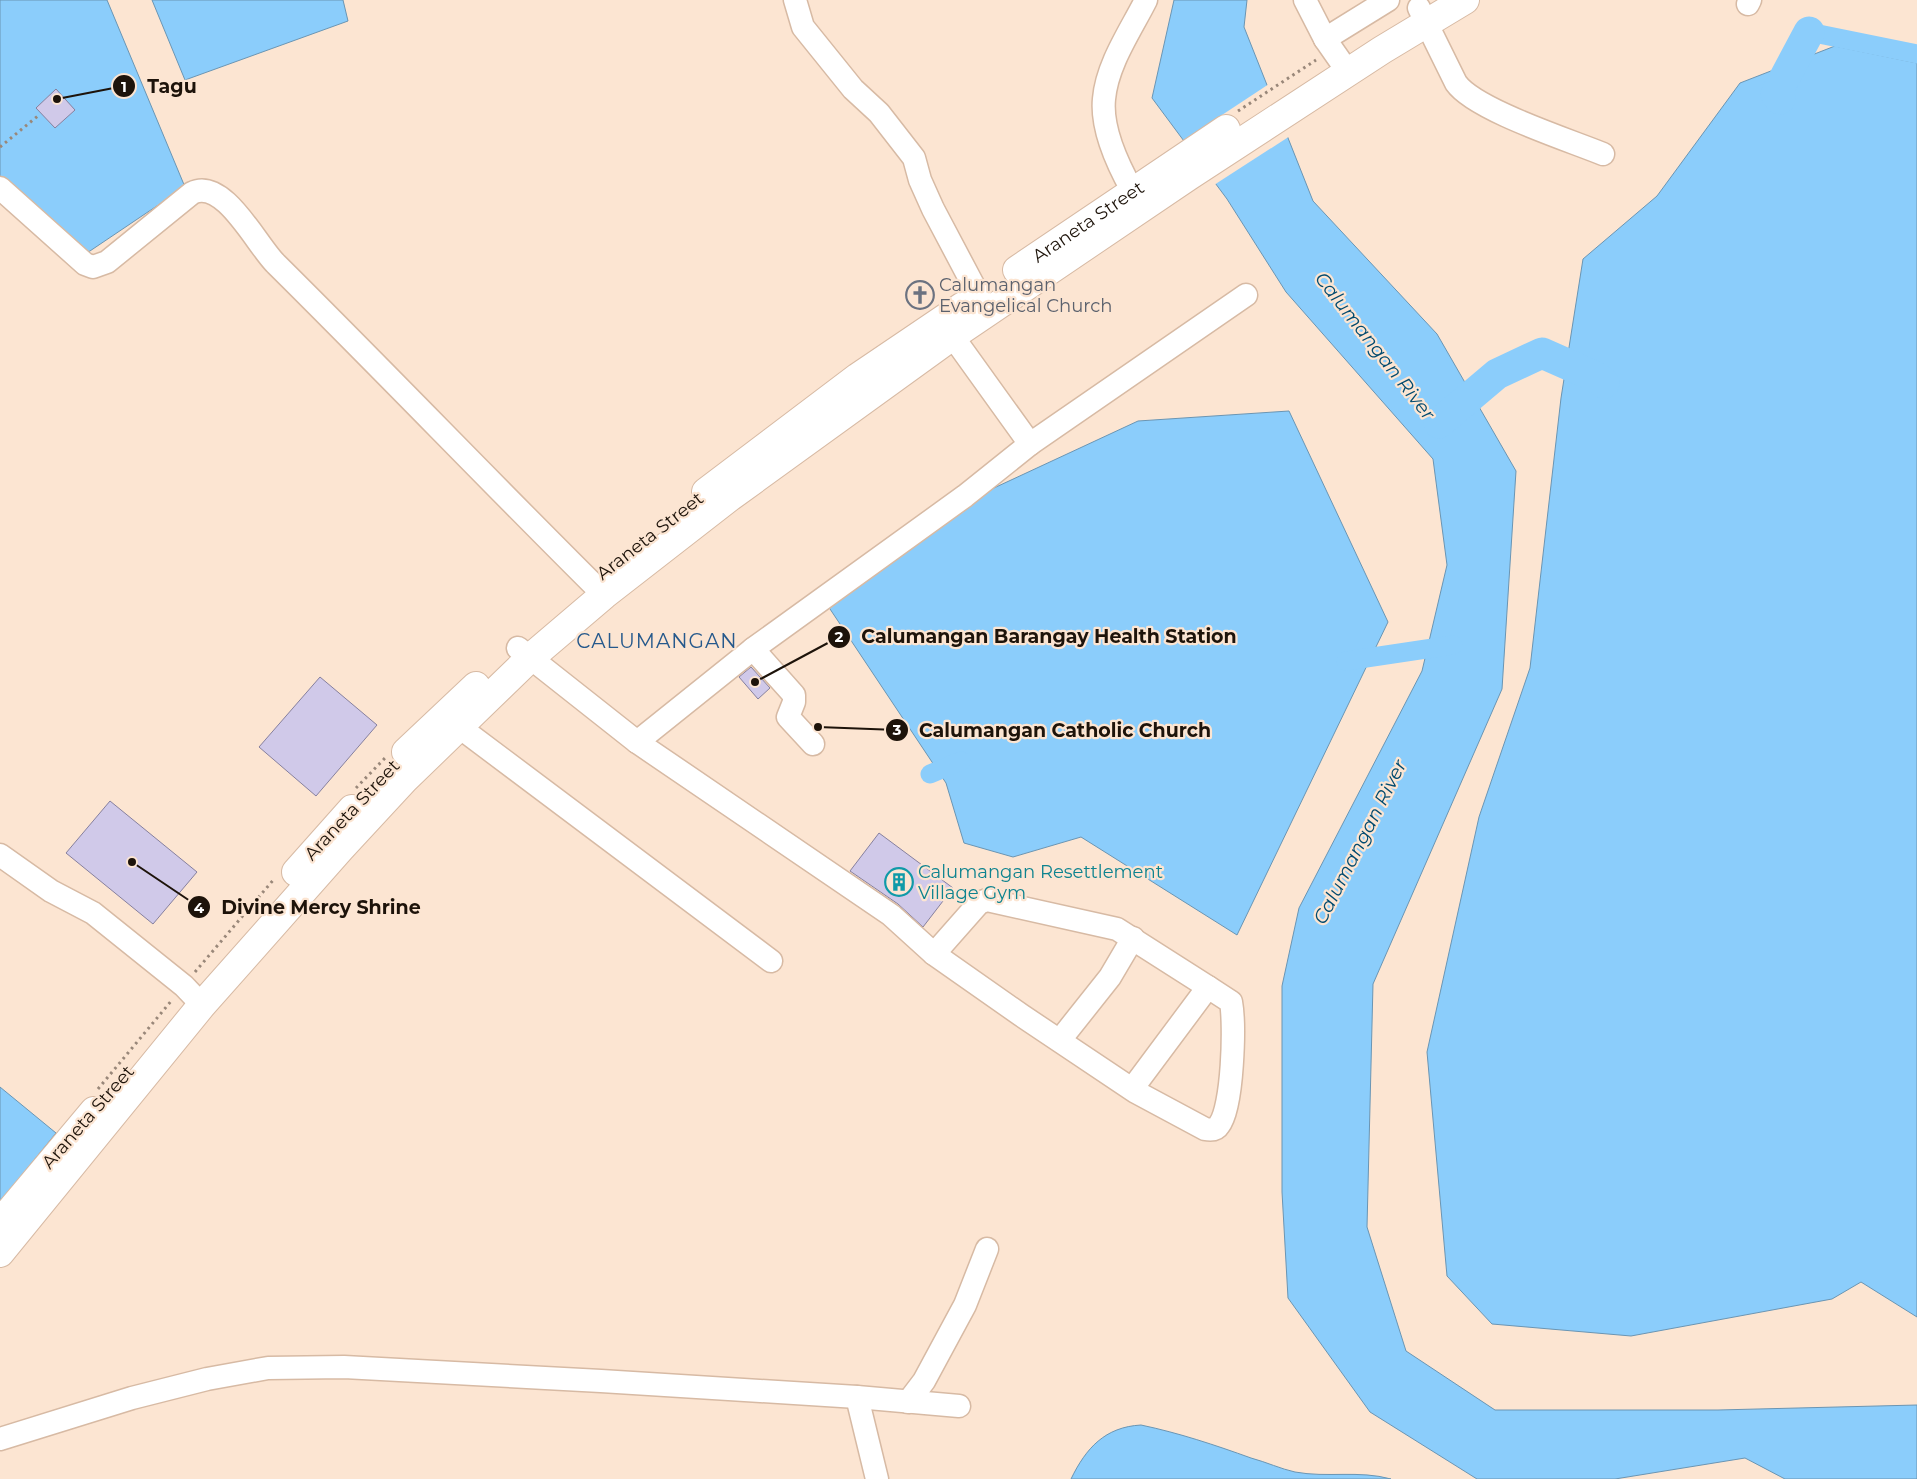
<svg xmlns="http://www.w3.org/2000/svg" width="1917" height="1479" viewBox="0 0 1917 1479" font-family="Montserrat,sans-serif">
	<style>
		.water { fill: #8bcdfb; stroke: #6a95b3 }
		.pier { fill: #fce5d2 }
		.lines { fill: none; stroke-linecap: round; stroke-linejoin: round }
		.canal { stroke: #8bcdfb; stroke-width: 19 }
		.river { stroke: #8bcdfb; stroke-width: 31 }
		.building { fill: #d0c9e9; stroke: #86809e }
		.minor-casing { stroke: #d7baa4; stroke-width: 25 }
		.highway-casing { stroke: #d7baa4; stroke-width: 30 }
		.path { stroke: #998779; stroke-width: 3; stroke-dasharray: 2.5 4; stroke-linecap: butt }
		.minor { stroke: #fff; stroke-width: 22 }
		.highway { stroke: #fff; stroke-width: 28 }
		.labels { text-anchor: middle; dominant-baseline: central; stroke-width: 4.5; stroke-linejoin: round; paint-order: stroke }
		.street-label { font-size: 18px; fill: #1d130a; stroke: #fce5d2 }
		.worship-label { font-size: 18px; fill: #5b616d; stroke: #fce5d2; text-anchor: start }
		.culture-label { font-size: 18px; fill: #0d838f; stroke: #fce5d2; text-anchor: start }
		.water-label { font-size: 19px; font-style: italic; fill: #014a6f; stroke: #fce5d2 }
		.quarter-label { font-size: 20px; letter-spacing: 1px; fill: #26598c; stroke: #fce5d2 }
		.leader { fill: none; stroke: #1d130a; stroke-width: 2 }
		.callout-dot { fill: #1d130a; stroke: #fce5d2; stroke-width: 2 }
		.mark-label { font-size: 15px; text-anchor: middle; font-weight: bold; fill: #fff }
		.callout-label { font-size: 19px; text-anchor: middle; font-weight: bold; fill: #1d130a; stroke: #fce5d2; stroke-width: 4.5; stroke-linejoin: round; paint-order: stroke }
	</style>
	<rect width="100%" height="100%" fill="#fce5d2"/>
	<g class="water">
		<path d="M0,0H107L185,187L84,255L0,184Z"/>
		<path d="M152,0H343L348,21L185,80Z"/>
		<path d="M1174,0H1247L1244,27L1313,201L1437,334L1516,471L1502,689L1373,984L1367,1227L1406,1351L1495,1410H1718L1917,1405V1479H1785L1745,1458L1615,1479H1477L1370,1412L1288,1298L1282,1192V986L1299,908L1422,671L1447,565L1433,459L1286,292L1227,199L1152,98Z"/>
		<path d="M1835,46L1917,63V1317L1861,1282L1832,1299L1631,1336L1492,1324L1447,1276L1427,1052L1479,817L1530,668L1561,398L1583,259L1657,196L1740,83Z"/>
		<path d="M1289,411L1388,622L1237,935L1081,837L1013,857L964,843L946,783L828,606L981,494L1138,421Z"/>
		<path d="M0,1087L56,1133L0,1202Z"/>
		<path d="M1141,1425C1179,1433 1215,1445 1251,1458C1266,1462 1281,1469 1295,1472C1327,1478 1359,1470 1391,1479H1071C1086,1448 1105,1427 1141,1425Z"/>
	</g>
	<path class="pier" d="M1269,84L1290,136L1214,185L1181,142Z"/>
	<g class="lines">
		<g class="canal">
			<path d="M1809,32L1917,54"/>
			<path d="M1346,661L1453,645"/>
			<path d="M930,774L961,761"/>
		</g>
		<g class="river">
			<path d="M1780,99L1776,94L1809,32"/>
			<path d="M1439,423L1497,374L1542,353L1594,376L1604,383"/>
		</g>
	</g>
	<g class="building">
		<path d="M56,89L75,110L55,128L36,108Z"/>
		<path d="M751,667L770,688L758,699L739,677Z"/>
		<path d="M320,677L377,725L316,796L259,747Z"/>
		<path d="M110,801L197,872L153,924L66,853Z"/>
		<path d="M879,833L953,888L923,927L898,904L850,871Z"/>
	</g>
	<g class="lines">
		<defs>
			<g id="minor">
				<path d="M795,0L803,27L853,89L879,113L914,158L920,180L933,209L979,296L989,311"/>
				<path d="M1305,0L1325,39"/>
				<path d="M1748,4L1750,0"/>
				<path d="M1419,8L1456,83C1475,110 1569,140 1603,154"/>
				<path d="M1348,72L1325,39L1388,0"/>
				<path d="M0,188L85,264L93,267L107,262L192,193C224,177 257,246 276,264C386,373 494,486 604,595"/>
				<path d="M1132,190C1118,165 1101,129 1104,99C1107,64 1131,30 1146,0"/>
				<path d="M943,323L1030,444"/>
				<path d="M518,648L637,742L891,915L934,954L1021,1015L1136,1092L1205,1129C1210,1130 1216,1130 1219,1125C1233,1108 1235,1024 1231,1002L1208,987L1132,1089"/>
				<path d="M753,649L794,695V702L788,717L813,744"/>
				<path d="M446,717L771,961"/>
				<path d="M637,742L753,649L965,496L1030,444L1246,295"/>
				<path d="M0,855L51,891L93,913L184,986L202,1005"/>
				<path d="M934,954L979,903L987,900L1117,929L1208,987"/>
				<path d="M1060,1040L1110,977L1133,938"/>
				<path d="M857,1397L877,1479"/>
				<path d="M908,1402L924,1381L965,1305L987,1249"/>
				<path d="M0,1439L132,1398L207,1379L268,1368L344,1367L601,1381L857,1397L959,1406"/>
			</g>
			<g id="highway">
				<path id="s1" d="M1017,270L1226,129"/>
				<path d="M706,492L858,377L963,306"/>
				<path d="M406,752L476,686"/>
				<path d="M296,872L352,809"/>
				<path d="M0,1223L94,1111"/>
				<path d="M0,1253L202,1005L341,848L404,780L530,658L604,595L730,497L951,337L1189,176L1382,50L1465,0"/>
			</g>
		</defs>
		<use href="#minor" class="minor-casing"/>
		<use href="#highway" class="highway-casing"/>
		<g class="path">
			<path d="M1238,111L1316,60"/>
			<path d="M0,147L39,115"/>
			<path d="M356,788L385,758"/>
			<path d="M195,972L275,878"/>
			<path d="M98,1089L172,1000"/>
		</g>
		<use href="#minor" class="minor"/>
		<use href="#highway" class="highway"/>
	</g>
	<defs>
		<symbol id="church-ring" viewBox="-11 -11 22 22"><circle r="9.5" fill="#fce5d2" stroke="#6b7280" stroke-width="1.5"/><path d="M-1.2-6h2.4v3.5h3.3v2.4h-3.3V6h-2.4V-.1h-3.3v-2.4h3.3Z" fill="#6b7280"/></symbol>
		<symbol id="building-ring" viewBox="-11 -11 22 22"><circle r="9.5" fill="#fce5d2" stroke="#0f9aa8" stroke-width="1.5"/><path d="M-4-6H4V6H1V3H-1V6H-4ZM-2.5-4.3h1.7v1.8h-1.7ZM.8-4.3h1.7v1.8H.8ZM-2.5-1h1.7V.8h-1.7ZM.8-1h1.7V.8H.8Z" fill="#0f9aa8"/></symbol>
	</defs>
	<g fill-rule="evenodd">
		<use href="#church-ring" x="904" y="279" width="32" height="32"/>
		<use href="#building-ring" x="883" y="866" width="32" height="32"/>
	</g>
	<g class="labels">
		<g class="street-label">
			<text stroke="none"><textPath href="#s1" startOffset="86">Araneta Street</textPath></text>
			<text transform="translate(650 536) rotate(-38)">Araneta Street</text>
			<text transform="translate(352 810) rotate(-47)">Araneta Street</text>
			<text transform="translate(88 1117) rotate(-49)">Araneta Street</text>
		</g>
		<g class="worship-label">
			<text x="939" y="285">Calumangan<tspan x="939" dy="21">Evangelical Church</tspan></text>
		</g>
		<g class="culture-label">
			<text x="918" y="872">Calumangan Resettlement<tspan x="918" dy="21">Village Gym</tspan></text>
		</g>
		<g class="water-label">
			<text transform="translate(1375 346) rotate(52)">Calumangan River</text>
			<text transform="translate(1360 842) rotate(-63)">Calumangan River</text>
		</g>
		<g class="quarter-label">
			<text x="657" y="641">CALUMANGAN</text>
		</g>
	</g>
	<path class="leader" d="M57 99L124 86M755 682L839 637M818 727L897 730M132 862L199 907"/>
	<g class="callout-dot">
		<circle cx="57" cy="99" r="5"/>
		<circle cx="755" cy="682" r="5"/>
		<circle cx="818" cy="727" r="5"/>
		<circle cx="132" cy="862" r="5"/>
		<circle cx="124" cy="86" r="12"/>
		<circle cx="839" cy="637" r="12"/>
		<circle cx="897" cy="730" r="12"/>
		<circle cx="199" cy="907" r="12"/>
	</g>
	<g class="mark-label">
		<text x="124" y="92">1</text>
		<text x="839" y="642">2</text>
		<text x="897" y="735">3</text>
		<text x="199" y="913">4</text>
	</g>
	<g class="callout-label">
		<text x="172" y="93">Tagu</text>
		<text x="1049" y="643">Calumangan Barangay Health Station</text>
		<text x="1065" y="737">Calumangan Catholic Church</text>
		<text x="321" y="914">Divine Mercy Shrine</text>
	</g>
</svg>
